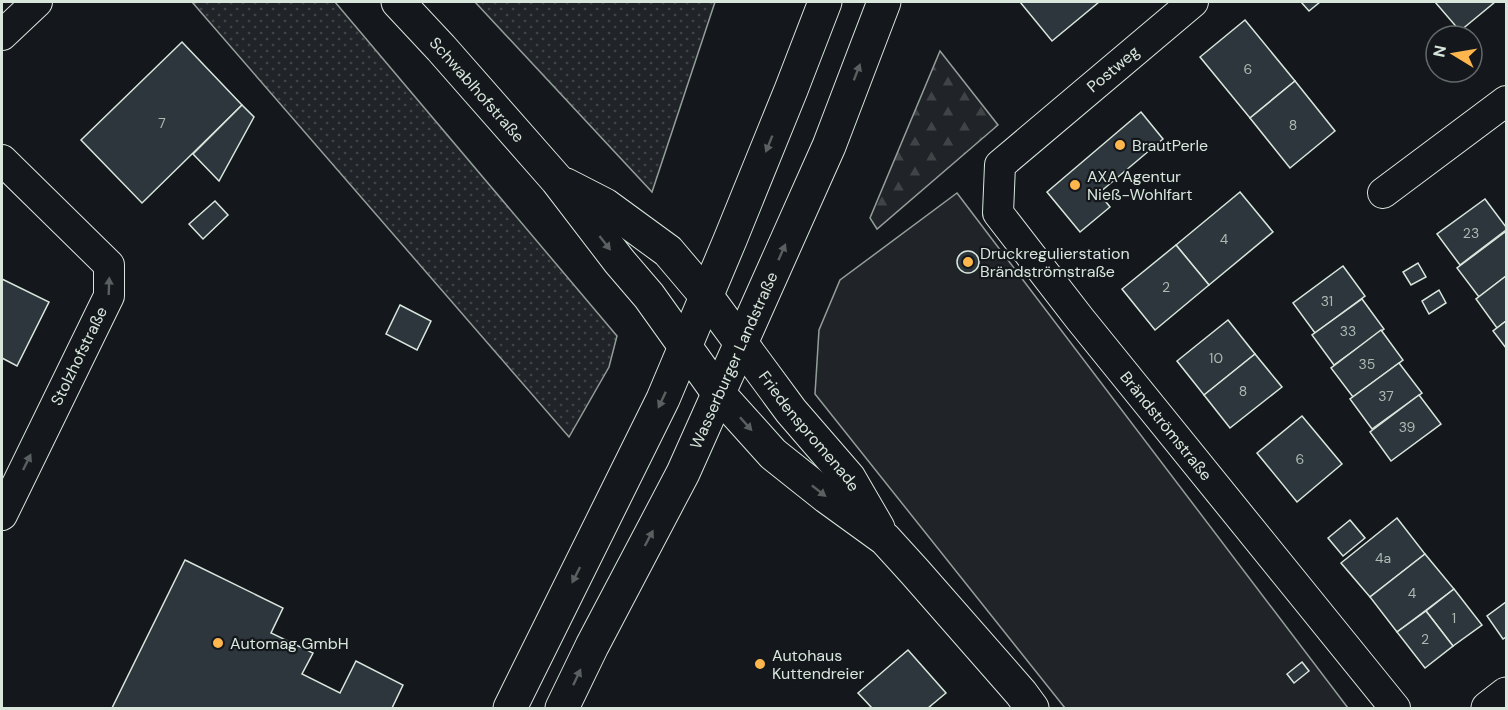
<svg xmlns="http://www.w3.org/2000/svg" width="1508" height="710" viewBox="0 0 1508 710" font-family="'DM Sans',sans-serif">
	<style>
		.grass { fill: url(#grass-dots); stroke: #939e99; stroke-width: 1.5 }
		.forest { fill: url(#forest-firs); stroke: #939e99; stroke-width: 1.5 }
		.green { fill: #202428; stroke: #939e99; stroke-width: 1.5 }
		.building { fill: #2c363c; stroke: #d8e6dc; stroke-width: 1.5 }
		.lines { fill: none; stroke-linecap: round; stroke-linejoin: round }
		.street-casing { stroke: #d8e6dc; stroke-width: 32 }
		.secondary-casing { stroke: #d8e6dc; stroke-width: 35 }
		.primary-casing { stroke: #d8e6dc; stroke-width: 35 }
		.street { stroke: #14181c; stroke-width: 30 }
		.secondary { stroke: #14181c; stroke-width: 33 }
		.primary { stroke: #14181c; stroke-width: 33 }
		.oneway { fill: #59605f }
		.poi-dot { fill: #ffb74d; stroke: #14181c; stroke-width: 2 }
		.labels { text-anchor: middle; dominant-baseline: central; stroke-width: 4.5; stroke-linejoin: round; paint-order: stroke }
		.number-label { font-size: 14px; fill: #adbab4 }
		.street-label { font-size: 16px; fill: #d8e6dc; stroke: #14181c }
		.poi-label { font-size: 16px; fill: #d8e6dc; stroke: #14181c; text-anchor: start }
	</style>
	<defs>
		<pattern id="grass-dots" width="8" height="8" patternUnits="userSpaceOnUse" patternTransform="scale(1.5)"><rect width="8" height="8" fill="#202428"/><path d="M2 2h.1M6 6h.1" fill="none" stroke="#404447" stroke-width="1.8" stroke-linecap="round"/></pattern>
		<pattern id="forest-firs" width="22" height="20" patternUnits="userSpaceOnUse" patternTransform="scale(1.5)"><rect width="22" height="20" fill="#202428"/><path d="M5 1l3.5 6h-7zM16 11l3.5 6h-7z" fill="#404447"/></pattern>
	</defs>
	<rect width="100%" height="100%" fill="#14181c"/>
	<g class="grass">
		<path d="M192,2H335L617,336L609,367L569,437Z"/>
		<path d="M475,2H715L652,192Z"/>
	</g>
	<path class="forest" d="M940,51L998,125L877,229L870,218Z"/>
	<path class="green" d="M957,193L1348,708H1065L815,394L819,330L840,280Z"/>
	<g class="building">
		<path d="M1020,2H1099L1052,41Z"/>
		<path d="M1301,2H1320L1309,11Z"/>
		<path d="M1435,2H1495L1460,31Z"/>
		<path d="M1245,20L1295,81L1250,118L1200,57Z"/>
		<path d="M182,42L242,105L142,203L81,140Z"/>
		<path d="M1295,81L1335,131L1290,168L1250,118Z"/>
		<path d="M242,105L254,117L219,181L193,154Z"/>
		<path d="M1141,112L1163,139L1099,193L1110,207L1080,232L1047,192Z"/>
		<path d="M1240,192L1273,232L1209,285L1176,245Z"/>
		<path d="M1485,199L1506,227V230L1460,265L1437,234Z"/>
		<path d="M215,201L228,215L203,239L189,224Z"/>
		<path d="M1505,232L1506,234V276L1479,297L1457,268Z"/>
		<path d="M1176,245L1209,285L1155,330L1122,289Z"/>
		<circle cx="968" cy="262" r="11"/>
		<path d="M1418,263L1426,277L1411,285L1403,272Z"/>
		<path d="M1343,266L1365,296L1315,333L1293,303Z"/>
		<path d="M1506,276V321L1497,328L1476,299Z"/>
		<path d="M2,279L49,302L17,366L2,358Z"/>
		<path d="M1439,290L1446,303L1429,314L1422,301Z"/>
		<path d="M1362,299L1384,329L1334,365L1312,335Z"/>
		<path d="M400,305L431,321L417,350L386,334Z"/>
		<path d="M1228,320L1255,354L1204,395L1177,361Z"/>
		<path d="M1506,321V348L1493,331Z"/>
		<path d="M1381,330L1403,360L1353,397L1331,368Z"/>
		<path d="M1255,354L1282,387L1230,428L1204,395Z"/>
		<path d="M1399,363L1422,393L1372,429L1350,399Z"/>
		<path d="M1419,395L1441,424L1391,461L1370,432Z"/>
		<path d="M1302,416L1342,464L1297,502L1257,453Z"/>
		<path d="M1397,518L1425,554L1370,597L1341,563Z"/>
		<path d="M1350,520L1365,538L1343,556L1328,538Z"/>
		<path d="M1425,554L1454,589L1397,632L1370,597Z"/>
		<path d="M185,560L283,608L271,633L313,653L302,674L340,693L356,661L403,685L392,708H112Z"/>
		<path d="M1454,589L1482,625L1453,646L1426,611Z"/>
		<path d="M1506,602V637L1503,639L1487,616Z"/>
		<path d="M1426,611L1453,646L1425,668L1397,632Z"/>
		<path d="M908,650L946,693L928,708H872L858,693Z"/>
		<path d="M1302,662L1309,671L1294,683L1287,674Z"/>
	</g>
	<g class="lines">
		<defs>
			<g id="street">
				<path id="s1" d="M1193,2L1000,165L998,213L1080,319L1395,708"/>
				<path d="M2,35L37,2"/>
				<path d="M2,160L109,265V296L2,515"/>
				<path d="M1383,193L1506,101"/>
			</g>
			<g id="secondary">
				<path id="s2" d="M398,2L441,48L557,180L619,261L649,296L719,394L773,454L827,497L885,539L915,572L1021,693L1032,708"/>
				<path id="s3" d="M566,185L605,205L668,251L707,297L791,411L849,478L878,528"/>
				<path d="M1488,708L1506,694"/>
			</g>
			<g id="primary">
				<path d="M510,708L663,399L730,240L791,90L825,2"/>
				<path id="s4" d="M562,708L592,646L683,473L829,146L884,2"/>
			</g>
		</defs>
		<use href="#street" class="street-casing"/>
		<use href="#secondary" class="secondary-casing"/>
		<use href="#primary" class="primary-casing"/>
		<use href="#street" class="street"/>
		<use href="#secondary" class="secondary"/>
		<use href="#primary" class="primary"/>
	</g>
	<defs><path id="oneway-solid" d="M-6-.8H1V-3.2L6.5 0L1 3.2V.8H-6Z" transform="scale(1.5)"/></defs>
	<g class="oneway">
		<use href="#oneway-solid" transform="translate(857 72) rotate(-69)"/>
		<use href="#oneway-solid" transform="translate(769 144) rotate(112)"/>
		<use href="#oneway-solid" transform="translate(605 243) rotate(52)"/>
		<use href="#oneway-solid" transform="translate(782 252) rotate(-66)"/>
		<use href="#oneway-solid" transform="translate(109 286) rotate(-88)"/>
		<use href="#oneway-solid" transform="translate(662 400) rotate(115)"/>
		<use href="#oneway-solid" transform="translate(746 424) rotate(48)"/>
		<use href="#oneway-solid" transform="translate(27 462) rotate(-64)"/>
		<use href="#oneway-solid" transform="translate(819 491) rotate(38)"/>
		<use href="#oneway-solid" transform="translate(649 538) rotate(-62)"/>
		<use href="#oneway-solid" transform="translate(576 575) rotate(117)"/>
		<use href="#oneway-solid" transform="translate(577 677) rotate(-65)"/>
	</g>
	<g class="poi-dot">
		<circle cx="1120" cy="145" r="6"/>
		<circle cx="1075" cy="185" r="6"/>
		<circle cx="968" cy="262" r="6"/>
		<circle cx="218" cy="643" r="6"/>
		<circle cx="760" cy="664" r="6"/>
	</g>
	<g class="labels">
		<g class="number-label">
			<text x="1248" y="69">6</text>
			<text x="162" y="123">7</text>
			<text x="1293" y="125">8</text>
			<text x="1471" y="233">23</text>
			<text x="1224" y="239">4</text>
			<text x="1166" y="287">2</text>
			<text x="1327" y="301">31</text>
			<text x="1348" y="331">33</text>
			<text x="1216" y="358">10</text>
			<text x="1367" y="364">35</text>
			<text x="1243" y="391">8</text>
			<text x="1386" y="396">37</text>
			<text x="1407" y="427">39</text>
			<text x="1300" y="459">6</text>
			<text x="1383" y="558">4a</text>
			<text x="1412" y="593">4</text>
			<text x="1454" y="618">1</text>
			<text x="1425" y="639">2</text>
		</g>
		<g class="street-label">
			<text transform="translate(1113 69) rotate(-40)">Postweg</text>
			<text stroke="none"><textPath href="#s2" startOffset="118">Schwablhofstraße</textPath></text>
			<text transform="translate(79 356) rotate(-64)">Stolzhofstraße</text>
			<text stroke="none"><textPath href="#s4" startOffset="388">Wasserburger Landstraße</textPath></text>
			<text stroke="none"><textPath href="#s1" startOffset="572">Brändströmstraße</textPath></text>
			<text stroke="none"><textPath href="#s3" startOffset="351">Friedenspromenade</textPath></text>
		</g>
		<g class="poi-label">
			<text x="1132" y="145">BrautPerle</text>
			<text x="1087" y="176">AXA Agentur<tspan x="1087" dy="18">Nieß-Wohlfart</tspan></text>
			<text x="980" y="253">Druckregulierstation<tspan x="980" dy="18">Brändströmstraße</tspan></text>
			<text x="230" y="643">Automag GmbH</text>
			<text x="772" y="655">Autohaus<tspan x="772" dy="18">Kuttendreier</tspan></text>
		</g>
	</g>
	<rect width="1508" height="710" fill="none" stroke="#d8e6dc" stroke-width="6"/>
	<g transform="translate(1454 54) rotate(281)"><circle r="28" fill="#14181c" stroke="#626a69" stroke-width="1.5"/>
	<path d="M0-4.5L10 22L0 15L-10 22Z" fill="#ffb74d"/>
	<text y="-9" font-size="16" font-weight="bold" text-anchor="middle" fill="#d8e6dc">N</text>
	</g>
</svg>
